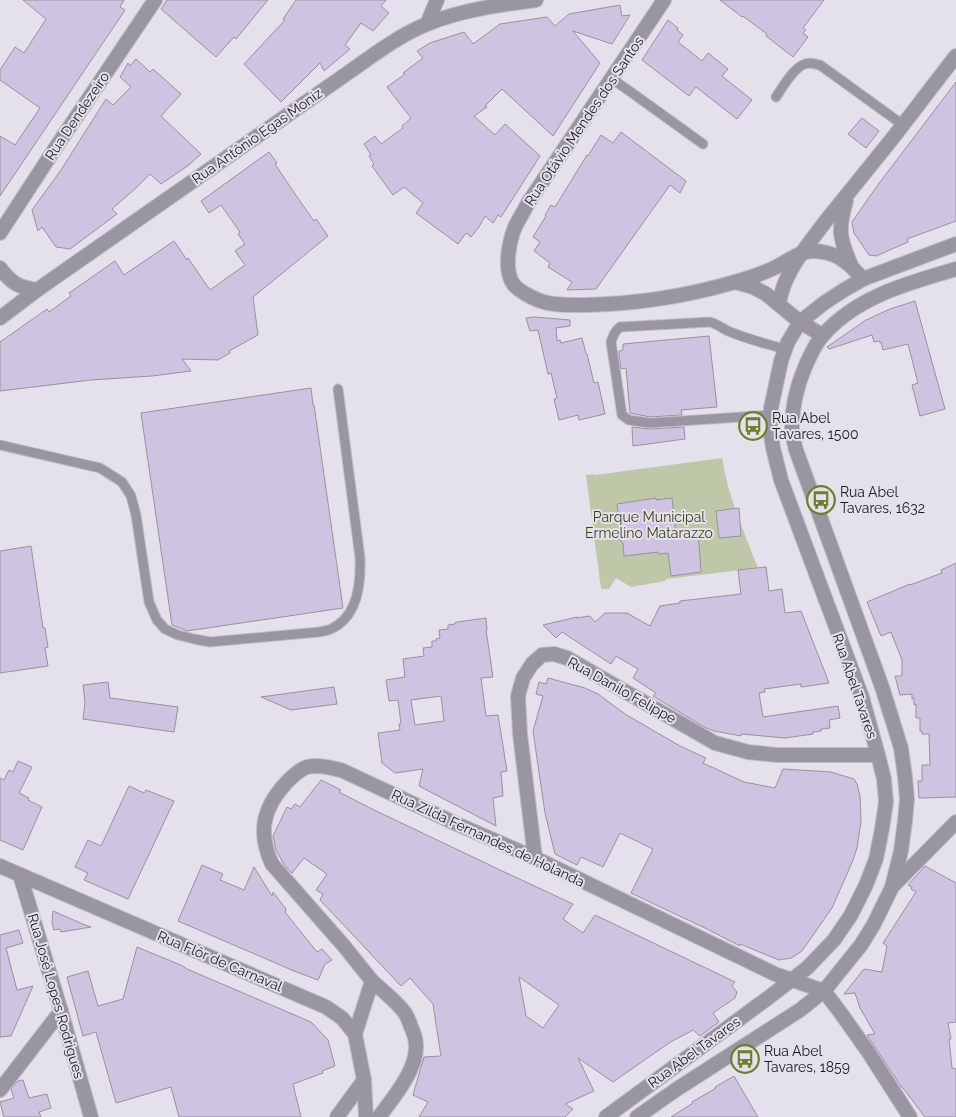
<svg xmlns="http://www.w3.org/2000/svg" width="956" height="1117" viewBox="0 0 956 1117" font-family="Raleway,sans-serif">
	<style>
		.green { fill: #bfc7a9 }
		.building { fill: #cec4e1; stroke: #96939d; fill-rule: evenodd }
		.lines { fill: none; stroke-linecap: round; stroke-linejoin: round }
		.service-casing { stroke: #c0bcc7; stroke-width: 11 }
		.minor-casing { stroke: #c0bcc7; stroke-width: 16 }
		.tertiary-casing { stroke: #c0bcc7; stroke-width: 16 }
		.service { stroke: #9a95a2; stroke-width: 9 }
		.minor { stroke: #9a95a2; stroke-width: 14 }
		.tertiary { stroke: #9a95a2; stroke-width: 14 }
		.labels { text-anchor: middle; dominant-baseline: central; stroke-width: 4; stroke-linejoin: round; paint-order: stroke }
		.street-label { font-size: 14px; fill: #1b191d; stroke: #e4e0ec }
		.poi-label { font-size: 14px; fill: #1b191d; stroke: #e4e0ec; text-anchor: start }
		.park-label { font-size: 14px; fill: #3b4514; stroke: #e4e0ec }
	</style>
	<rect width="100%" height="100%" fill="#e4e0ec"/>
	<path class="green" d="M722,458C728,497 744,532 758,568L666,579L665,581L631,587L616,578L609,589H601L586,475L594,474L595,475Z"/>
	<g class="building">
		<path d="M23,0H124L120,7L125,10L0,196V136L15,145L40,108L0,80V70L15,47L24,53L46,19Z"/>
		<path d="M167,0H268L236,39L234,37L216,57L161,9Z"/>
		<path d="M296,0H386L381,6L389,13L373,31L361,23L345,45L350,49L324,71L320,63L281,102L244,64L285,20L283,19Z"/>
		<path d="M720,0H824L803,28L806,30L803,33L808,37L793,57L766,36L767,34L743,16L742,17Z"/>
		<path d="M620,5L622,16L630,15L612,44L573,31L600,63L553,136L502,89L485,106L487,107L474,116L495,135L505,124L540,156L501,217L498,215L493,223L485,216L479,227L471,237L466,233L458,244L416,213L423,203L404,187L393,195L372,166L374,164L369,156L371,155L364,144L375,136L381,144L403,128L402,126L411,118L387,87L405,74L403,73L423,58L417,51L430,43L464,32L473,44L500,24L547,17L555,26L569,14Z"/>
		<path d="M668,20L678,28L677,30L683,35L678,42L702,61L708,53L728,69L722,76L752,100L737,119L696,87L689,96L642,60Z"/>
		<path d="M136,59L150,72L153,69L181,94L161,116L201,154L189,165L161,184L150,174L137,187L112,209L117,214L70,249L56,247L42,227L38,231L32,210L61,170L106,99L113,105L131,87L120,77L128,63L130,66Z"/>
		<path d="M956,82V221L907,239L908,242L876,256L869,255L854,233L852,222L877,186Z"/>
		<path d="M862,118L879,131L866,148L848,134Z"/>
		<path d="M621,132L686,181L680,193L670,185L596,289L567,290L572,282L548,267L550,263L534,251L540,242L533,237L546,216L545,215L551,205L555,207L587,155L588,156L601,135L613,143Z"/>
		<path d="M269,152L277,163L275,164L295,194L314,221L316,219L328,236L253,297L258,335L229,351L230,353L218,360L182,359L191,371L152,376L91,380L0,391V342L47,309L49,312L71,296L69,293L115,261L124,275L174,241L187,260L188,258L210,290L245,265L235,251L245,244L238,234L240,232L221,205L209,213L201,201Z"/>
		<path d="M915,301L945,409L920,416L912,385L918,383L908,344L883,350L881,342L880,343V341L874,342L872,335L829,349L827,347L866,320L890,309Z"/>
		<path d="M535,317L570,320V326L556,328L557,341L560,340L561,343L582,338L586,354H587L594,383L598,382L605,414L579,420L578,415L559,420L554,399L557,398L551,373L548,374L538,330L530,331L526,318Z"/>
		<path d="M709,336L717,407L681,410L682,415L650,417L630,413L626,368L621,369L619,356V351L623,350V344Z"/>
		<path d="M311,388L313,405H314L343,608L187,631L172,625L141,413Z"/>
		<path d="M632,427L650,429L684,427L685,439L633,446Z"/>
		<path d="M656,498V500L672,498L676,534L698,531L701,572L671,576L668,553L658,554V552L624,556L623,543L619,539L618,531L620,530L617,504Z"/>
		<path d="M739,508L741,536L719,538L716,511Z"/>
		<path d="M31,546L43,628H45L48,647L45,648L48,666L0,673V551Z"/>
		<path d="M956,563V797L919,798L918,781H922V765H930L929,734H922V731H920V718H916V704L914,705V698L912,699V694L900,695L895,676H902V660L891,632L881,636L867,602L910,584V585L942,573L941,570Z"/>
		<path d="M766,567L769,591L782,589L785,613L801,611L829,683L801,687V684L764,689L765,692L759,693L763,717L838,706L840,718L829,720L830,728L821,729V731L813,732V734L785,738L741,734V736L714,731L704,727L653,696L656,693L633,678L638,669L616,656L611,664L562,632L556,638L543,625L577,617L576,618L590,616L595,622L605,613H627L650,626L660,606L680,603V601L741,594L738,570Z"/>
		<path d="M486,618L487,630H486L493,677L481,678L486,716L498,715L507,771L501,772L503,796L493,798L496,826L419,786L423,769L395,773L382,763L378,733L400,730L399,724H401L398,700L389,701L386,680L405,677L403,659L424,656L423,648L432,647V641H436V639L440,638L439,630L448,629V625L455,624V623L457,622ZM441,696L444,721L415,725L411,700Z"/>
		<path d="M548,678L585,688L598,694L625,714L680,746L706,758L703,763L744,782L775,788L783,769L831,772L854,779L857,784L860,796L861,821L857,848L853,860L832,908L802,951L791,958L779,960L774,958L740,944V946L707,929L631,893L653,849L620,833L603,867L581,857L577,865L555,854L545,813L533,731L543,696L536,694L539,682L546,684Z"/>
		<path d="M108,682L110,698L178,707L174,732L83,719L85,702L83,685Z"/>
		<path d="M334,687L337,704L306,708L291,710L261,697Z"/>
		<path d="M18,761L32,767L19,793L29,798L28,800L42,807L23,850L0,840V778L4,780L9,770L13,772Z"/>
		<path d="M321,780L341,790L339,792L370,808L498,869L573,904L563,919L583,933L595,915L735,982L732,986L737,992L735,998L713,1013L719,1022L700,1036L693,1030L669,1043L613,1082L578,1058L594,1091L565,1104L573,1109L565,1117H419L428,1102L413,1095L424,1057L441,1056L433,1004L410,978L401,986L320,900L323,894L316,890L327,874L304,858L292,873L285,866L276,850L273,836L287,807L291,809L295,804L300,807ZM519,977L559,1005L543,1028L526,1016Z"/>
		<path d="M129,786L144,793L146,790L174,801L128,899L84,880L88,873L75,867L88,840L101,846Z"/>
		<path d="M202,865L223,874L220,880L244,890L254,867L272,896L273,892L286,909L285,912L317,952L322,949L332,960L325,964L318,980L294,971L178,921Z"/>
		<path d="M925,866L956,883V1022L948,1023L951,1039H949L952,1068L956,1069V1117H925L903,1088H902L867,1035L875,1034L860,1008L855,993L844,994L864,969L882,972L887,946L883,943L916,892L911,889L912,887L908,885Z"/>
		<path d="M53,911L85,925L91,927L61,932L60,929L54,930L52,923Z"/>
		<path d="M19,930L23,943L6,948L17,990L33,986L11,1036L0,1037V935Z"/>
		<path d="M137,947L183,966L187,969L311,1022L328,1040L335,1066L322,1071L323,1073L293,1084L301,1117H179L171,1087L116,1103L96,1032L83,1036L67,977L88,971L98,1006L123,999Z"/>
		<path d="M734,1076L758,1117H671L693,1103L692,1102L716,1088L715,1087Z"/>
		<path d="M23,1080L29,1098L47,1094L51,1108L39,1112L41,1117H4L0,1102L14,1098L11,1089L18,1081Z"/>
	</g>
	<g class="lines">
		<defs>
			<g id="service">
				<path d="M612,79L628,90L703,144"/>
				<path d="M776,97C782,88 794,67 805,64C810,62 815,64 820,65L903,125"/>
				<path d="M771,415L650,423L629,420L622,415L611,342C613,335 615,331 620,327L710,322C717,324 722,328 728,331C747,339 766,344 785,349"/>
				<path d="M0,445L100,468L122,482L131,496L136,515L149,602L157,620L165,629L178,635L194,639L210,642L319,632C323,631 327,631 331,629C358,617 361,584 360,558L338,389"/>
			</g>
			<g id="minor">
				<path d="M664,0L528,203C524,211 519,219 515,227C509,242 503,271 514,285C520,292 536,300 544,302C557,306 572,305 585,305C635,304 687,296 735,282C749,278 765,273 778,266C789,260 799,252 812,251C836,251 848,262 863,279"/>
				<path d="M427,24L437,0"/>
				<path d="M846,201C838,230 839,237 851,265"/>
				<path d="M0,233L54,150L155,0"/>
				<path d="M0,268C11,283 18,287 37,290"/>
				<path d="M735,282L753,287L766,294L800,322L822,335"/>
				<path d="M779,304C784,271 806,248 825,222C846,196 867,170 888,144C911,115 933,85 956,56"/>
				<path d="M0,318L37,290L352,70C376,53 400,35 427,24C461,10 499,5 536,0"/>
				<path d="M535,858L520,734L518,696L523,678L532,664L542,655L554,654L567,658L715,743L748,752L777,755H878"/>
				<path d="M0,866L326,1007L342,1018L355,1034L364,1080L366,1117"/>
				<path d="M20,875L61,1011L91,1117"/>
				<path d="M892,887L956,822"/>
				<path d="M372,981C381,989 392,998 400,1007C405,1012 409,1020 411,1027C414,1033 416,1039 416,1046C417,1070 393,1098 379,1117"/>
				<path d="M355,1034L372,981L344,946L272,864C258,833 262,809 286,783C292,777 298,770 307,767C318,764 330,768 341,770L459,825L535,858L775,974L824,991L840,1012L869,1053L910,1117"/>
				<path d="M0,1090L61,1011"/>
				<path d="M337,1117L364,1080"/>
			</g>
			<g id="tertiary">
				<path d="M606,1117L768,998L807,968L834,940L851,915L866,885L876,859L882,829L886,802L884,779L878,755L862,697L781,480L773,448L770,428L771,408L781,361L788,342L800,322L824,303L844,290L863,279L956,244"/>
				<path d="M637,1117L677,1089L800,1010L824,991L861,945L874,924L892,887L901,851L905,821L907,799L905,777L901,748L882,687L796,450C794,442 792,435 792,427C792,407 797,386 805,367C810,356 815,343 824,334C858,296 909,283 956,269"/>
			</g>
		</defs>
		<use href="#service" class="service-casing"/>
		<use href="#minor" class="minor-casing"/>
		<use href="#tertiary" class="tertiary-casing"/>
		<use href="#service" class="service"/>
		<use href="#minor" class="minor"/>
		<use href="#tertiary" class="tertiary"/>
	</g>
	<defs>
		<symbol id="bus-ring" viewBox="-11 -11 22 22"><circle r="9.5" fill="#e4e0ec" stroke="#6d7e2d" stroke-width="1.5"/><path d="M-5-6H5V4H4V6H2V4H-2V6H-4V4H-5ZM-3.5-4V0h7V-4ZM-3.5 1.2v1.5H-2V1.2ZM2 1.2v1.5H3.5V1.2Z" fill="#6d7e2d"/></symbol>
	</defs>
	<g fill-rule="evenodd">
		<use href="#bus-ring" x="737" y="410" width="32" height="32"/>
		<use href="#bus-ring" x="805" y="484" width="32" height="32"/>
		<use href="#bus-ring" x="729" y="1043" width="32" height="32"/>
	</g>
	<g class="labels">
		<g class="street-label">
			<text transform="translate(77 116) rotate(-56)">Rua Dendezeiro</text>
			<text transform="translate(584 121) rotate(-56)">Rua Otávio Mendes dos Santos</text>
			<text transform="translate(257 136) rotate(-35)">Rua Antônio Egas Moniz</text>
			<text transform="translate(855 686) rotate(71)">Rua Abel Tavares</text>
			<text transform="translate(622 690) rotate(29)">Rua Danilo Felippe</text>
			<text transform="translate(488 838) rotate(25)">Rua Zilda Fernandes de Holanda</text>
			<text transform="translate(220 961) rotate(23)">Rua Flôr de Carnaval</text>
			<text transform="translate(56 996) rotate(74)">Rua José Lopes Rodrigues</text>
			<text transform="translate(694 1052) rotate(-36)">Rua Abel Tavares</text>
		</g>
		<g class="poi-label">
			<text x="772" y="418">Rua Abel<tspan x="772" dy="16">Tavares, 1500</tspan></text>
			<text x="840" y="492">Rua Abel<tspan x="840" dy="16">Tavares, 1632</tspan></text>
			<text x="764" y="1051">Rua Abel<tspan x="764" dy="16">Tavares, 1859</tspan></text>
		</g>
		<g class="park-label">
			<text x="649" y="517">Parque Municipal<tspan x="649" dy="16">Ermelino Matarazzo</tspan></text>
		</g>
	</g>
</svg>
